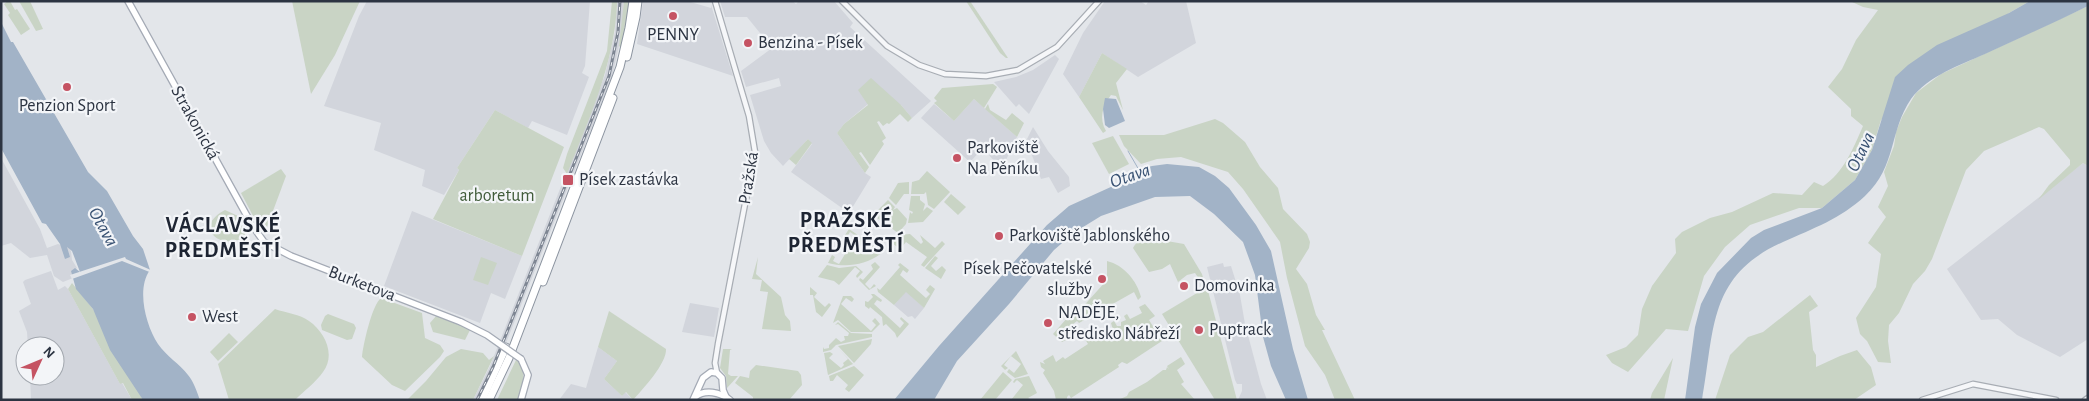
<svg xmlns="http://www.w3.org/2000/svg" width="2089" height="401" viewBox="0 0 2089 401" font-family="'Alegreya Sans',sans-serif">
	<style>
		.built { fill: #d2d5dc }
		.green { fill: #c9d4c5 }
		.water { fill: #a2b3c7 }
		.pier { fill: #e3e6ea }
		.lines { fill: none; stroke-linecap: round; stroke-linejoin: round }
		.stream { stroke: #a2b3c7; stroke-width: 1 }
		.minor-casing { stroke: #a8adb4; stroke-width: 7 }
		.major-casing { stroke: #a4aab5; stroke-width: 8 }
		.highway-casing { stroke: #8c94a0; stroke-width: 9 }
		.minor { stroke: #f6f7f9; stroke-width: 4.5 }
		.major { stroke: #fff; stroke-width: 5.5 }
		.highway { stroke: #fff; stroke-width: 7 }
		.rail-casing { stroke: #7e8693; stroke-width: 3 }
		.rail { stroke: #f3f5f8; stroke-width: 1; stroke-dasharray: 4; stroke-linecap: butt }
		.major-bridge-casing { stroke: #a4aab5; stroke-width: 8; stroke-linecap: butt }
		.major-bridge { stroke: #fff; stroke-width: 5.5 }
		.poi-dot { fill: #c55363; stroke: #f3f5f8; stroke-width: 2 }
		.labels { text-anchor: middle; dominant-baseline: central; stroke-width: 4.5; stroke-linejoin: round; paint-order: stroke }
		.poi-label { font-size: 18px; fill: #2c3442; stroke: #f3f5f8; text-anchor: start }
		.street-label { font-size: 18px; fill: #2c3442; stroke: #f3f5f8 }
		.park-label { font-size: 18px; fill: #415c3b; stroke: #f3f5f8 }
		.water-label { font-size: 19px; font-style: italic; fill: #395273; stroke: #f3f5f8 }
		.district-label { font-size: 22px; font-weight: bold; letter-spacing: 1px; fill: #1e2533; stroke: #f3f5f8 }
	</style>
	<rect width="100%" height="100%" fill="#e3e6ea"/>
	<g class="built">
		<path d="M367,1H590L585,66L582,73L589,77L567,135L532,121L528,128L495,110L457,168L459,170L444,195L422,186L425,170L374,150L381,123L324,106L359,16Z"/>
		<path d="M617,1H624L623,19L619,46L612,77L496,368L480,400H473L490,366L605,75L615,32Z"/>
		<path d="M643,1H687L711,8V5L733,76L637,44Z"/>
		<path d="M720,1H792L796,4L799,1H834L853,23L850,27L931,101L912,118L901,105L868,104L844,124L837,133L865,173L871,177L849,213L791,172L812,144L808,139L783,166L771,153L764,141L750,95L781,86L779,78L746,87L741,71L772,48L747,17H725Z"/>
		<path d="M1105,1H1140L1146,5L1149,1H1186L1196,43L1138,77L1102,53L1079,97L1063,74L1083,33Z"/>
		<path d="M1055,55L1059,59L1029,114L1019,104L1016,107L994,82L1016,77L1033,70Z"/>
		<path d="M974,99L1017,137L1003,166L995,162L983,148L970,162L921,118L934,104L954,121Z"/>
		<path d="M1033,127L1048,151L1069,177L1070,186L1058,193L1049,177L1041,179L1030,150L1022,149Z"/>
		<path d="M1,158L40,229L47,248L58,244L68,247L71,251L72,260L77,268L72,273L73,278L63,282L54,276L47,255L30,258L11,243L1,246Z"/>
		<path d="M2083,163L2088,166V339L2060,357L2017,335L1998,319L1981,320L1947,269Z"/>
		<path d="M412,211L522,256L505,299L491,293L480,323L384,286Z"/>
		<path d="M1223,263L1224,267L1231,266L1240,295L1245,324L1261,384L1267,400H1238L1242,391V384H1237L1235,380L1207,267Z"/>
		<path d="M51,271L58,290L65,286L68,289L120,384L122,383L132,400H31L30,376H55V346H28L27,332L19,311L31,304L23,282L25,280Z"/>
		<path d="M906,291L924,308L915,319L912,316L908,317L894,305Z"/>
		<path d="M690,303L719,308L714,337L682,332Z"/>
		<path d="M598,347L617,361L604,379L622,396L625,392L633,400H559L571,384L586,388Z"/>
	</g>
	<g class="green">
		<path d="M8,1H10L15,10L17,9L30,29L21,35L8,15L10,13L4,4Z"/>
		<path d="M19,1H30L43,29L36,31Z"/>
		<path d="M292,1H360L335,55L311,94Z"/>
		<path d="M612,1H617V5C614,65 589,119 567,174L563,168L567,154L607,51Z"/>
		<path d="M624,1H630L622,49L619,46Z"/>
		<path d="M966,1H970L1008,58H1006L1000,53Z"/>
		<path d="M1850,1H2030L2009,13L1881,120L1872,150L1855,180L1822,208H1799L1750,225L1725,247L1704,276L1688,331L1666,329L1628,372L1612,363L1606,355L1626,347L1638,335L1642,309L1652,286L1676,253L1675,239L1682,232L1710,218L1732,212L1773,193L1802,195L1814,182L1823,186C1843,174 1854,147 1863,126L1851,116V109L1828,87L1842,69L1856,40L1878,10L1863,7Z"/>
		<path d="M2088,6V166L2083,163L2038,200L2049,185L2070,165V160L2044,129L2039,127L1984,151L1966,170L1932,259L1925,271L1913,284L1899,313L1889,325L1888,341L1891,363L1878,362L1867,341L1860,334L1856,318L1876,287L1881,254L1868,243L1886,217L1878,207L1888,186L1884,172L1894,146L1896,132L1902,117L1916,93L1941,74Z"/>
		<path d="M1102,53L1127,69L1116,83L1123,110L1116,96L1111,95C1102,106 1099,119 1106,131L1103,133L1079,97Z"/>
		<path d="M871,78L901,105L912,118L908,122L900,114L889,124L887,123L883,126L879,121L877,122L886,138L882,141L884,144L870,165L861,152L859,153L869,167L865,173L837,133L844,124L868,105L858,90Z"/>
		<path d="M993,84L997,87L984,108L974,99L954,121L934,103L937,101L934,98L942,88Z"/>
		<path d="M988,104L990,110L1006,120L1012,113L1024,123L1017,137L985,109Z"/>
		<path d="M495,110L564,147L522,256L433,219L459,170L457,168Z"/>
		<path d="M1215,119L1223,123L1245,142L1260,167L1278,188L1283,209L1307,234L1310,242L1309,248L1296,269L1307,284L1316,315L1325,330H1322L1355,400H1335L1325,375L1305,346L1287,278L1280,242L1243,189L1228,172L1181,157L1157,159L1141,164L1124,146L1119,135H1164Z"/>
		<path d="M1113,136L1129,164L1109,174L1092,143Z"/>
		<path d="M808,139L812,143L796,165L789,159Z"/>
		<path d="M281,169L286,176L267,227L264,231L260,229L241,193Z"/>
		<path d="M927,171L950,192L934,209L928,205L926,192L924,194H911L912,182L919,180Z"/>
		<path d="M909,182V194H904L896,205L889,198L898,183Z"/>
		<path d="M951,194L966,207L958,215L944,202Z"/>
		<path d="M911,196H920V200L925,204L923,211L927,207L933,211L923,222L908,223L910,212L912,214L913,212L909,210Z"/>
		<path d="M888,200L895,207L893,210L897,208L907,219L906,224L898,233L873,215Z"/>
		<path d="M225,210L238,216L245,234L243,238C217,250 194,226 225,210Z"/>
		<path d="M849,229L883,252C867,265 847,268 828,263L832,255L835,257L833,261L839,264L856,236L850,232L847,237L845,235Z"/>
		<path d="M910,234L921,244L923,242L920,235L935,248L942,241L945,244L924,267L921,265L927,257L906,242L901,248L904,252L892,243L899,235Z"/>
		<path d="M1161,240L1184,244L1202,274L1204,281L1202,283L1195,273L1187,275L1178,282L1170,264L1162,269L1149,272L1133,248C1138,237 1150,240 1161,240Z"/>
		<path d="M935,256L938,258L931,266L936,271L942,266L946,270L941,279L925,268Z"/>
		<path d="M481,257L497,263L488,285L473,280Z"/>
		<path d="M758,257L756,274L781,297L785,315L790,321L791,331L762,329L768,292L760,291L762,280L752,279Z"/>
		<path d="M1107,261C1124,265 1137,281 1141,297L1138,300L1134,292L1079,323L1077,321L1065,330L1068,339L1062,342L1053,334L1068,317L1079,311L1107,280Z"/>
		<path d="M875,262L880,267L865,284L870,289L874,284L876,286L869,290L859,280L860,278L863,280L873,269L871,265Z"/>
		<path d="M900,263L909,270L907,273L903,270L900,275L926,298L930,294L926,290L930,285L935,289L924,308L906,292L894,305L878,292L877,288L880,290L900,267L898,265Z"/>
		<path d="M827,265L839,268L856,266L863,272L857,278L856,276L860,271L855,267L839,285L834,281L818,277Z"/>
		<path d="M72,283L93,309L143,400H132L123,383L120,384L68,289Z"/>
		<path d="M810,287L817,293L814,297L825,307L829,303L831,305L822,317L816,312L813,295H810Z"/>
		<path d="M1207,287L1237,400H1215L1162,314Z"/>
		<path d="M871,294H874L882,300L881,302L877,300L874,304L900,328L904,323L900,319L901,317L909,324L897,338L895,333L886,324L883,326L882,317L870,307L869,309L865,306V301L868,302L873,297Z"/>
		<path d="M1810,295L1818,306L1809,312L1813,350L1816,355V367L1840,356L1857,350L1871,367L1876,385L1854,400H1715L1730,355L1748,337L1763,332Z"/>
		<path d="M843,296H851L854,299L852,302L846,298L841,304L871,331L876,325L872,321L875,318L880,324L872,332H851L838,320L833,323Z"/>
		<path d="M381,298L422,313L425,338L440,345L444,351L440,357L405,391L392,385L362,357C363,345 372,305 381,298Z"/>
		<path d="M1145,304L1155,316L1149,320L1156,331L1162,328L1169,338L1163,341L1161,338L1162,341L1127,364L1122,362L1118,365L1119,367L1071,398L1069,395L1067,397V400H1056L1054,391L1043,373L1045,370L1041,367L1040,362L1045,364L1043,361L1053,355L1056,362L1063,357L1065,359L1088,344L1085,339L1083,338L1093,333L1096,338L1113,330L1111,323L1114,321L1117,326H1121V322L1126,320L1124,316L1127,314L1130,319L1142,313L1139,307Z"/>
		<path d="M275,309C286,313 300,314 309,321C325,332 336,355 323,372C316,382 304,391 295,400H229L218,364Z"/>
		<path d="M609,311L666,349C667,363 643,389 633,400L626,392L622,396L604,379L617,361L598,347Z"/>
		<path d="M328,314L354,324L356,328L352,339L347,340L322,330L321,325L325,316Z"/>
		<path d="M437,315L470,330L465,340L433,332L430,323Z"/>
		<path d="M838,322L851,333L872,334V337L836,345L831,350L823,352V347L824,349L829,348V345L836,338L841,342L845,340L844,336H848L849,333L838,324L835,325Z"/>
		<path d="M229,333L238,342L218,361L210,352Z"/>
		<path d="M872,339L871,344L854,363L838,346Z"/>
		<path d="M838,348L853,364L828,375L824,353L830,352L833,354L829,358L841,368L844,365L843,363L848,359Z"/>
		<path d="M461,349L483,353L489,360L494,356L473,400H407L426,381L446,357Z"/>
		<path d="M723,349H732L730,350L728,374L731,376H738L727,388L726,376L720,368Z"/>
		<path d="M1016,351L1028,374L1015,378L1007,372L1009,369L1014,373L1021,364L1011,356L1004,365L1008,368L1005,370L1001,366Z"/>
		<path d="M1181,357L1185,364L1177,370L1184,382L1181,384L1195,400H1118L1127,396L1129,392L1147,382L1163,370H1166L1167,367L1169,369L1167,366Z"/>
		<path d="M1673,358L1664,400H1650L1652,393Z"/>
		<path d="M516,360C529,370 522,386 519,400H497Z"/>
		<path d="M756,365L798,371L801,375L802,385L789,400H753V397L735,383L740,376L749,378L750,371Z"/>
		<path d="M854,366L864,375L849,392L845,389L848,385L837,375L833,381H830L829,376Z"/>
		<path d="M1003,372L1012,380L995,400H980Z"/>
		<path d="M1029,376L1037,393L1028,398L1032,400H1011L1023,385L1017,380L1014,383L1013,382L1015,379Z"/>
	</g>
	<g class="water">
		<path d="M2030,1H2088V6C2054,23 2019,38 1985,54C1960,65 1928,76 1911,99C1889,131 1897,166 1865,196C1840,219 1814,228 1783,242C1707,276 1715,330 1702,400H1685L1695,327L1701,304L1717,273L1751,238L1764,230L1822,208L1855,180L1872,150L1895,77L1908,65L1937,45L2009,13Z"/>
		<path d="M1,22L11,42H13L88,172L107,191L133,236L143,249L150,270C136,289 146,326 158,344C166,356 180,364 188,375C194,382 197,392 200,400H143L110,350L93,309L76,289L71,271L75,268L80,272L72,251L67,247L70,257L65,259L60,244L46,224L42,223L1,148Z"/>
		<path d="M1105,98L1116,99L1125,121L1109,128L1105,125L1103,109Z"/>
		<path d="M1167,164L1199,167L1215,176L1229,188L1256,225L1271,251L1293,349L1308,400H1286L1271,366L1263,337L1255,275L1243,242L1214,214L1190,196L1155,197L1101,216L1075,232L1054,250L1009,304L957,361L934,400H894L939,346L1047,225L1069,206L1124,181L1130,172L1152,166Z"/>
	</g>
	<path class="pier" d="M125,257L126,259L153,271L152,273L122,261L72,279L70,275Z"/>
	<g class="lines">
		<path class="stream" d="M1128,151L1139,170"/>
		<defs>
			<g id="minor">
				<path d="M715,1L749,116L755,152L718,344L715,363L717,373"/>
				<path d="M842,1L887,46L919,65L945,74L986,76L1018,70L1057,47L1099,1"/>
				<path d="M1922,400L1973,384L2056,400"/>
				<path d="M2085,400L2088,398"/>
			</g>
			<g id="major">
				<path d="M128,1L252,225L264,242L291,256L461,322"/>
				<path d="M521,359L528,375L521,400"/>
				<path d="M695,397C705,389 720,392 730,400"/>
				<path d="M693,400L703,378L711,372L717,373L722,378L723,390L726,397"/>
			</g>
			<g id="highway">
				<path d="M627,57L636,17L638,1"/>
				<path d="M543,282L613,98"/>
				<path d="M482,400L506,347"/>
				<path d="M489,400L509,358L620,67L629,28L633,1"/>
			</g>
		</defs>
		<use href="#minor" class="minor-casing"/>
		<use href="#major" class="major-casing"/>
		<use href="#highway" class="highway-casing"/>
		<use href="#minor" class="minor"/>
		<use href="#major" class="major"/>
		<use href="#highway" class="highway"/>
		<defs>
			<path id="rail" d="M477,400L493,367L609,76L618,32L620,1"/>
		</defs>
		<use href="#rail" class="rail-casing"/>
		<use href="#rail" class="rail"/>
		<defs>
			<path id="major-bridge" d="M461,322L487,335L521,359"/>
		</defs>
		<use href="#major-bridge" class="major-bridge-casing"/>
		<use href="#major-bridge" class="major-bridge"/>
	</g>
	<g class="poi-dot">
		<circle cx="673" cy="16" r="5"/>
		<circle cx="748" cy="43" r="5"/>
		<circle cx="67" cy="87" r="5"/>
		<circle cx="957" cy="158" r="5"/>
		<rect x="562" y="174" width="12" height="12" rx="2.5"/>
		<circle cx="999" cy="236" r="5"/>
		<circle cx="1102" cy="279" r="5"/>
		<circle cx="1184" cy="286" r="5"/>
		<circle cx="192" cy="317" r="5"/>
		<circle cx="1048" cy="323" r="5"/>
		<circle cx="1199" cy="330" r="5"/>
	</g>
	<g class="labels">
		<g class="poi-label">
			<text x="673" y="35" text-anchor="middle">PENNY</text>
			<text x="758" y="43">Benzina - Písek</text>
			<text x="67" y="106" text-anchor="middle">Penzion Sport</text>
			<text x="967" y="148">Parkoviště<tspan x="967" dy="21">Na Pěníku</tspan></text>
			<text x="579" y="180">Písek zastávka</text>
			<text x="1009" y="236">Parkoviště Jablonského</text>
			<text x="1092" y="269" text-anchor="end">Písek Pečovatelské<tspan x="1092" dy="21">služby</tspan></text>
			<text x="1194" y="286">Domovinka</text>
			<text x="1058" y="313">NADĚJE,<tspan x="1058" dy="21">středisko Nábřeží</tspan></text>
			<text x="202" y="317">West</text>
			<text x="1209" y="330">Puptrack</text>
		</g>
		<g class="street-label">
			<text transform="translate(195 123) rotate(61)">Strakonická</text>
			<text transform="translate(749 178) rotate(-81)">Pražská</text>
			<text transform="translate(362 284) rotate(21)">Burketova</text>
		</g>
		<g class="park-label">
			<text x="497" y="196">arboretum</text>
		</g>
		<g class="water-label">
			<text transform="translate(1861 152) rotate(-64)">Otava</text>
			<text transform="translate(1130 176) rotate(-19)">Otava</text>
			<text transform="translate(103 227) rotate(61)">Otava</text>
		</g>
		<g class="district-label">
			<text x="846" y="220">PRAŽSKÉ<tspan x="846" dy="25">PŘEDMĚSTÍ</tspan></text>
			<text x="223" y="225">VÁCLAVSKÉ<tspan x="223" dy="25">PŘEDMĚSTÍ</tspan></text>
		</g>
	</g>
	<rect width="2089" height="401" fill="none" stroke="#2c3442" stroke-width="5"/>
	<g transform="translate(40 361) rotate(46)"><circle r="24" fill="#f3f5f8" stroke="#a3a8af"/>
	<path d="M0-4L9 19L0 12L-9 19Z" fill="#c55363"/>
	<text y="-8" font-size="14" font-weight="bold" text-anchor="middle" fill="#2c3442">N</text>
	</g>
</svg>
